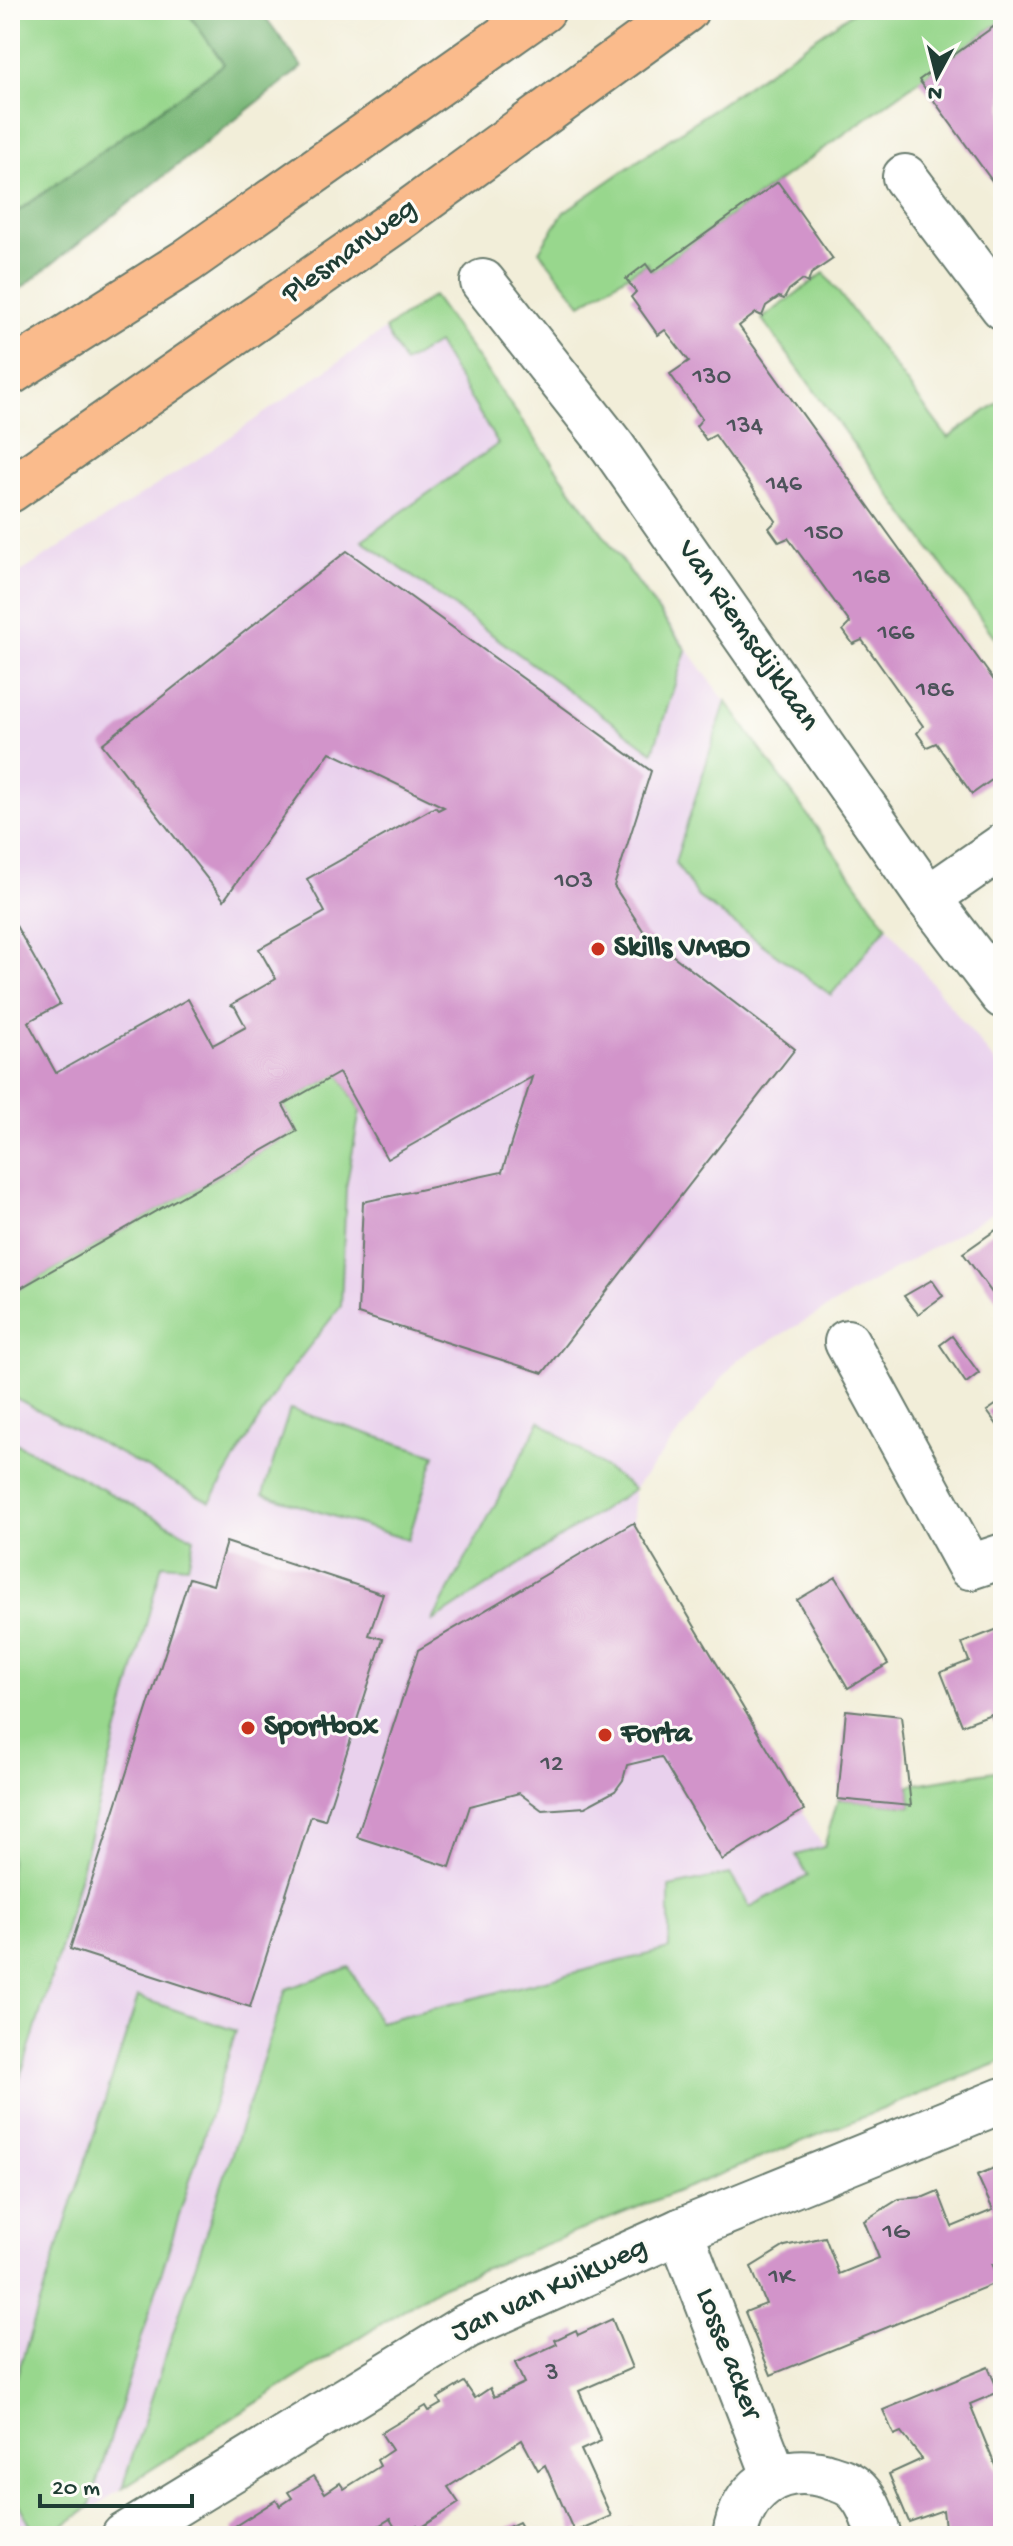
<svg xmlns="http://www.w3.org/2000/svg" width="1013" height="2546" viewBox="0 0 1013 2546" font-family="'Gochi Hand',sans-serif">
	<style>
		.built { fill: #e9d1ed }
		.green { fill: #98d78d; stroke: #5c8a60; stroke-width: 2 }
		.forest { fill: #7ab878; stroke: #4c7a56; stroke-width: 2 }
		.building { fill: #d294ca }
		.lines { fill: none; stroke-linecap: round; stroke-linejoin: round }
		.minor-casing { stroke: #697b6e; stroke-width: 48 }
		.major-casing { stroke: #697b6e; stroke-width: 48 }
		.minor { stroke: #fff; stroke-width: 44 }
		.major { stroke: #fabb8c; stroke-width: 44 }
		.poi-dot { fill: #c8321e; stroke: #fdfcf7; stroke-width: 3 }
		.labels { text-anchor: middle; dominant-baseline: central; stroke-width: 6; stroke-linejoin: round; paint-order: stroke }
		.number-label { font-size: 26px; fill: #4c535a }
		.street-label { font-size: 30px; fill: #1f3d34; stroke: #fdfcf7 }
		.poi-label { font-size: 30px; font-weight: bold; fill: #1f3d34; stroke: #fdfcf7; text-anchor: start }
	</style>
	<rect width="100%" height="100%" fill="#fdfcf7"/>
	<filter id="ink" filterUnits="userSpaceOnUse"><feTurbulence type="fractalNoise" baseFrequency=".0125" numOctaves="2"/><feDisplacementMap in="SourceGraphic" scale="16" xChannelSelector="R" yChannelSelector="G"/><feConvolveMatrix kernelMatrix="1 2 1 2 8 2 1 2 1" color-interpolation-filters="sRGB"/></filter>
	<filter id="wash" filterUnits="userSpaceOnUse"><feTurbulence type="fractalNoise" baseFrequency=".006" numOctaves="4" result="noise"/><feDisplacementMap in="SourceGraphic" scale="32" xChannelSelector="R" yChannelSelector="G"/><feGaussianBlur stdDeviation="1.8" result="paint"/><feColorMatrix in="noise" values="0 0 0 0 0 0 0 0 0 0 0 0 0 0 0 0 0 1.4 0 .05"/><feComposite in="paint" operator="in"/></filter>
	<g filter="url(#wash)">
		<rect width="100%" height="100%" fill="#f2eed9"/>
		<path class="built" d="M433,296L887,926L1003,1072V1207L737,1360L634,1489L633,1523L823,1847L838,1799L911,1806L909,1785L1001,1770L1003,2061L441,2286L48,2536H10V579L204,455Z"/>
		<g class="green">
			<path d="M10,10H186L224,64L10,217Z"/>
			<path d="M856,10H1003V20L652,272L647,263L581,304L539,251L564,212Z"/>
			<path d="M824,273L948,438L1003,399V649L762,319Z"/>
			<path d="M433,296L686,650L653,752L362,540L498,444L437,343L404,363L385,329Z"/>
			<path d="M726,701L887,926L831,995L698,897L675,862Z"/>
			<path d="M339,1073L360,1111L346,1188L341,1306L282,1381L210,1502L10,1395V1294L297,1131L283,1105Z"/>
			<path d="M290,1409L435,1455L408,1540L263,1494Z"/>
			<path d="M540,1421L634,1489L432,1622Z"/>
			<path d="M10,1440L194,1538L188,1566L162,1564L59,1953L10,2110Z"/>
			<path d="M1001,1770L1003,2061L441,2286L122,2488L286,1989L349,1967L379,2022L669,1949V1887L730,1874L750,1907L808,1876L796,1855L824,1847L838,1799L911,1806L909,1785Z"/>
			<path d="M138,1997L236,2031L89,2508L48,2536H36L10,2488V2397Z"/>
		</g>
		<path class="forest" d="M186,10H260L302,67L10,297V217L224,64Z"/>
		<g id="blocks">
			<g class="building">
				<path d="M1003,20V196L919,80Z"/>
				<path d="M778,182L833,259L811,274L808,283L802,280L789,290L784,299L779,297L766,306L762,316L756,313L739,326L1003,693V772L972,794L936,743L927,747L917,733L923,726L862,640L853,644L843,630L850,623L788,538L779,542L769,528L776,521L715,435L706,440L696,426L702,419L670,374L689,361L665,330L658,335L631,297L636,292L626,279L646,264L652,272Z"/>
				<path d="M347,551L651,771L614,886L646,935L795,1049L543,1373L358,1314L363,1202L502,1172L532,1077L387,1159L339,1073L283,1105L297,1131L10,1294V915L60,1004L28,1022L56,1073L188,999L213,1045L246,1027L235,1007L231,1005L276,979L259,949L325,912L307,879L435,807L438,810L444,807L330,752L224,900L102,744Z"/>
				<path d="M1003,1225V1308L963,1253Z"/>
				<path d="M932,1280L943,1296L918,1314L904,1296Z"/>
				<path d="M952,1336L979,1373L966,1383L940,1345Z"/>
				<path d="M1000,1402L1003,1406V1433L987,1411Z"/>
				<path d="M633,1523L804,1810L722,1860L661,1757L627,1765L623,1780L615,1791L585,1807L542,1810L519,1793L470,1806L450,1867L357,1837L418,1650Z"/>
				<path d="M226,1542L383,1594L369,1635L383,1639L325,1820L311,1816L250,2007L70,1949L189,1578L213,1585Z"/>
				<path d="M836,1577L888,1664L848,1688L797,1600Z"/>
				<path d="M1003,1627V1723L995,1726L991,1714L962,1725L941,1672L969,1661L962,1643Z"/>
				<path d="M846,1710L901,1716L911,1806L838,1799Z"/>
				<path d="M1003,2158V2260L992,2265L998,2282L771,2375L745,2312L766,2304L751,2267L785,2246L825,2237L839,2274L879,2258L864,2221L899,2199L924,2197L938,2191L952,2227L993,2210L977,2175L992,2169Z"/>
				<path d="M612,2319L632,2368L579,2391L601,2441L581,2450L611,2516L574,2532L545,2465L538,2470L522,2440L448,2487L459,2503L419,2529L417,2525L400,2536L390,2519L370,2531L373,2536H237L232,2528L276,2500L280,2506L292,2498L288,2492L314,2476L325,2493L340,2483L344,2489L380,2466L377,2460L392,2450L381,2433L426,2406L429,2411L441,2404L438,2398L464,2382L475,2398L490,2388L494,2397L524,2383L515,2363L557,2344L555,2340L576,2330L578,2335Z"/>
				<path d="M988,2367L999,2392L970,2404L1003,2485V2536H946L943,2510L909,2522L889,2474L922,2459L901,2432L894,2435L883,2410Z"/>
				<path d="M519,2522L527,2536H489Z"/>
				<path d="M631,2528L634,2536H611Z"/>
			</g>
		</g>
	</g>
	<g filter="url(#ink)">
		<use href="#blocks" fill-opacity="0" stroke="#697b6e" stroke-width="2"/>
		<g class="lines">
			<defs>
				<g id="minor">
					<path d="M905,177L1003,307"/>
					<path d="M483,282L613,447L928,898L1003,996"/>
					<path d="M928,898L1003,846"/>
					<path d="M847,1342L970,1567L1003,1556"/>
					<path d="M680,2231L775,2477"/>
					<path d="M124,2536L467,2326L680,2231L1003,2100"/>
					<path d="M735,2536C742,2490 777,2463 824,2475C833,2478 846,2481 853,2487C868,2499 873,2518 879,2536"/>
				</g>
				<g id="major">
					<path d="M10,373L187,261L543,10"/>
					<path d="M10,490L403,216L686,10"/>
				</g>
			</defs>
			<use href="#minor" class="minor-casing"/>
			<use href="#major" class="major-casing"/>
			<use href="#minor" class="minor"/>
			<use href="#major" class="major"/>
		</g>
	</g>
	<g class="poi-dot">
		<circle cx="598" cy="949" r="8"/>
		<circle cx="248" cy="1728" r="8"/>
		<circle cx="605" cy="1735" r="8"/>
	</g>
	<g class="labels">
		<g class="number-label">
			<text x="712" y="378">130</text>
			<text x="745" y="427">134</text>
			<text x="784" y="485">146</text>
			<text x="824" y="534">150</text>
			<text x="872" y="578">168</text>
			<text x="896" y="634">166</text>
			<text x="935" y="691">186</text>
			<text x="574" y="882">103</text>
			<text x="552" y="1765">12</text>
			<text x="896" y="2233">1G</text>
			<text x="781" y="2278">1K</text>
			<text x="552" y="2374">3</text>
		</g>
		<g class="street-label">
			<text transform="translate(350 252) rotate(-36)">Plesmanweg</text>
			<text transform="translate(747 636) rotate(55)">Van Riemsdijklaan</text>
			<text transform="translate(550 2291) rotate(-25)">Jan van Kuikweg</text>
			<text transform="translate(727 2354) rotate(69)">Losse acker</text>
		</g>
		<g class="poi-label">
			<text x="614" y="949">Skills VMBO</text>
			<text x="264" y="1728">Sportbox</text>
			<text x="621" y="1735">Forta</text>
		</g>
	</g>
	<rect width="1013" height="2546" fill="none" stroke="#fdfcf7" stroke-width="40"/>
	<g transform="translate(937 76) rotate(187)" stroke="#fdfcf7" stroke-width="6" paint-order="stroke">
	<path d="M0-6L14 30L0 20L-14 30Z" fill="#1f3d34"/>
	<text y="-12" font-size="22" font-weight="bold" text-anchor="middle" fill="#1f3d34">N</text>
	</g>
	<path d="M40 2494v12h152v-12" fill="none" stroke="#1f3d34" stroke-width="4"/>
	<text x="52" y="2494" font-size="24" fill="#1f3d34" stroke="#fdfcf7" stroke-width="6" paint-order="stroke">20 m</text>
</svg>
